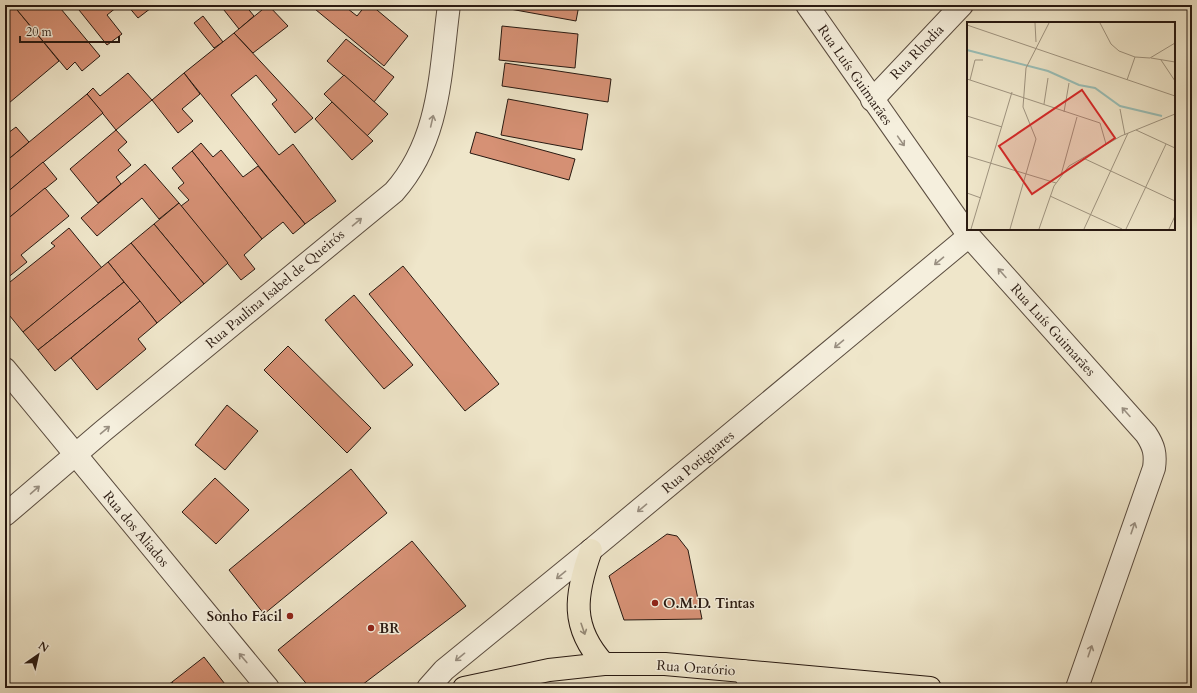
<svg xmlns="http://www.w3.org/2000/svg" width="1197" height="693" viewBox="0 0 1197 693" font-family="Cardo,serif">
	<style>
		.building { fill: #d69175; stroke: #281911 }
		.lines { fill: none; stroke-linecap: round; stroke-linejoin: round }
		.minor-casing { stroke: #5a4c3f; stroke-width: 24 }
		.tertiary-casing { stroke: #5a4c3f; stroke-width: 24 }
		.primary-casing { stroke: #281911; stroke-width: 24 }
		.minor { stroke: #f5efdd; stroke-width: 22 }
		.tertiary { stroke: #f5efdd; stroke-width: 22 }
		.primary { stroke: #efe6ca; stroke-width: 22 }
		.oneway { stroke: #998f81 }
		.oneway2 { stroke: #958a77 }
		.poi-dot { fill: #8f2418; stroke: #f5efdd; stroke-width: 1.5 }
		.labels { text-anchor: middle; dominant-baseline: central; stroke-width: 3; stroke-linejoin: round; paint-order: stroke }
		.street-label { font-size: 14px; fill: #281911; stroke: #f5efdd }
		.poi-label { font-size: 14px; font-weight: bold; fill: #281911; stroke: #f5efdd; text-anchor: start }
		.inset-river { fill: none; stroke: #9abfb8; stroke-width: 2 }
		.inset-road { fill: none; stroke: #9f9480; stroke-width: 1 }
		.view { fill: #d62828; fill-opacity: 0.15; stroke: #d62828; stroke-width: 2 }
		.inset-edge { fill: none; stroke: #281911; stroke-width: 2 }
	</style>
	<rect width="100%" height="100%" fill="#efe6ca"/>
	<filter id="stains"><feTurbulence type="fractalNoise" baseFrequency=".005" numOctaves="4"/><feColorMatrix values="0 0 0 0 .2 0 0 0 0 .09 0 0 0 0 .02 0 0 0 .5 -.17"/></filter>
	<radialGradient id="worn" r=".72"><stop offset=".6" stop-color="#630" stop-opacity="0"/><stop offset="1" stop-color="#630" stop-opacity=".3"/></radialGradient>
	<g class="building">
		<path d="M13,5L59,61L9,103L5,98V11Z"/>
		<path d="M13,5H67L61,9L100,56L82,71L75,62L67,70Z"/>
		<path d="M75,5H116L117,7L107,15L122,34L107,45Z"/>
		<path d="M127,5H155L138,18Z"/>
		<path d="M220,5H245L254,16L239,29Z"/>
		<path d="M268,5L288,26L253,53L234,33Z"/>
		<path d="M310,5H343L357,16L366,5H371L408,36L384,66Z"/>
		<path d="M510,5H579L576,21L510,9Z"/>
		<path d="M203,16L223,42L214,48L194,23Z"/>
		<path d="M502,26L578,34L575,68L499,60Z"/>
		<path d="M234,33L313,118L295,133L272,104L277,100L256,75L231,95L279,155L293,144L336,201L305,224L184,73Z"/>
		<path d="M346,39L394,77L374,102L327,61Z"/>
		<path d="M505,63L611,79L608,102L502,86Z"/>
		<path d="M128,73L152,100L116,130L87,94L93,88L100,96Z"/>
		<path d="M184,73L200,94L182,109L193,121L178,133L152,100Z"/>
		<path d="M344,75L388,114L367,136L324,94Z"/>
		<path d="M87,94L103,113L5,194V162Z"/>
		<path d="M508,99L588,114L582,150L501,135Z"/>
		<path d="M332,102L373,141L352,160L315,119Z"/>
		<path d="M16,127L29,142L5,162V130L8,133Z"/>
		<path d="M116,130L127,142L118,150L131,165L116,177L121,184L98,203L70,169Z"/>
		<path d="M476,132L575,159L569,180L470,153Z"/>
		<path d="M201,143L213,157L221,150L243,177L258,166L305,224L293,234L283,222L262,239L192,151Z"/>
		<path d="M192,151L262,239L244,255L255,269L241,280L181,206L189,200L178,188L184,183L172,168Z"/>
		<path d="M43,162L57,179L5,221V194Z"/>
		<path d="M145,164L179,203L159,219L142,198L97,236L81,218Z"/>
		<path d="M45,188L69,216L21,255L27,262L6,279L5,221Z"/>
		<path d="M179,203L228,263L204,284L154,224Z"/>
		<path d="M154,224L204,284L181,303L131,243Z"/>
		<path d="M69,228L102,268L23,332L5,310V286L55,246L51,243Z"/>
		<path d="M131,243L181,303L157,323L108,262Z"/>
		<path d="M108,262L124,282L38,350L23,332Z"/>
		<path d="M403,266L499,384L465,411L369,294Z"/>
		<path d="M124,282L140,301L55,371L38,350Z"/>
		<path d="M354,295L413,365L384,389L325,320Z"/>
		<path d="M140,301L157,323L138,339L146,349L97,390L71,358Z"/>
		<path d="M288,346L371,428L347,453L264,370Z"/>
		<path d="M227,405L258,431L225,470L195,445Z"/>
		<path d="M351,469L387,513L264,614L229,570Z"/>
		<path d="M215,478L249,510L216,544L182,512Z"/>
		<path d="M667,534L677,536L688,550L702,619L624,620L609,576Z"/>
		<path d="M412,541L466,606L358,688H310L278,650Z"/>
		<path d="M204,657L228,688H177L172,682Z"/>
		<path d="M172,682L177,688H164Z"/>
	</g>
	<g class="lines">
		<defs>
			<g id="minor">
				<path d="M807,5L969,236L1146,434C1154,446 1156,454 1154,468L1077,688"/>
				<path d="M872,100L962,5"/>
				<path d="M743,671L753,688"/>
				<path d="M428,688L444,670L591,550L969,236"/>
			</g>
			<g id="tertiary">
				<path d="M5,369L268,688"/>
				<path d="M5,515L103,431L394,192C441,139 440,72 449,5"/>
			</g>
			<g id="primary">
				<path d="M591,550C575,595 570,627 604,664"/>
				<path d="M464,688L549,670L604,664H665L930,688"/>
			</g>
		</defs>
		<use href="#minor" class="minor-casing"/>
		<use href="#tertiary" class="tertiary-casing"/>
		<use href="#primary" class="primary-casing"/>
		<use href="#minor" class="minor"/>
		<use href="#tertiary" class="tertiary"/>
		<use href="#primary" class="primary"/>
	</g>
	<defs><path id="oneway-shaft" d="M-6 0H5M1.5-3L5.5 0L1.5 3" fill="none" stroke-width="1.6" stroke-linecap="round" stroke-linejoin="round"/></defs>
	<g class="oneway">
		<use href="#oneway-shaft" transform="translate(432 121) rotate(-77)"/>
		<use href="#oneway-shaft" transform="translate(901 141) rotate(55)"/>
		<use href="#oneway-shaft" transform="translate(357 222) rotate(-40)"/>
		<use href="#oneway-shaft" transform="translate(939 261) rotate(140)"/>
		<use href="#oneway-shaft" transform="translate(1002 273) rotate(-132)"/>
		<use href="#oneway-shaft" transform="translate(839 344) rotate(140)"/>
		<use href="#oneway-shaft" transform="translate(1126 412) rotate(-132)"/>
		<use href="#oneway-shaft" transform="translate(105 430) rotate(-40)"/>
		<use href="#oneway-shaft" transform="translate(35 490) rotate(-41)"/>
		<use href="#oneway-shaft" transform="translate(642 508) rotate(140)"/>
		<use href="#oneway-shaft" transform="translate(1133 528) rotate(-71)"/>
		<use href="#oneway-shaft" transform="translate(561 575) rotate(141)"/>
		<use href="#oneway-shaft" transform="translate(1090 651) rotate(-71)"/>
		<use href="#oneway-shaft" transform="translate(460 657) rotate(141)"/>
		<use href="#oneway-shaft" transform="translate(243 658) rotate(-130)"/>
	</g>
	<use class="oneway2" href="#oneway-shaft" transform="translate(583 629) rotate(71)"/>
	<g class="poi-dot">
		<circle cx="655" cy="603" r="4"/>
		<circle cx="290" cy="616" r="4"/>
		<circle cx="371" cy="628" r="4"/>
	</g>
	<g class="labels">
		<g class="street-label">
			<text transform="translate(917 52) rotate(-46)">Rua Rhodia</text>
			<text transform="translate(855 75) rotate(55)">Rua Luís Guimarães</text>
			<text transform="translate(275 289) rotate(-40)">Rua Paulina Isabel de Queirós</text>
			<text transform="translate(1053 330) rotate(48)">Rua Luís Guimarães</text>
			<text transform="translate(698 462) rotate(-40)">Rua Potiguares</text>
			<text transform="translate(136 529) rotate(50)">Rua dos Aliados</text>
			<text transform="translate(696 668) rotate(4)">Rua Oratório</text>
		</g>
		<g class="poi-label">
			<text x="663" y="603">O.M.D. Tintas</text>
			<text x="282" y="616" text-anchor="end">Sonho Fácil</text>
			<text x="379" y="628">BR</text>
		</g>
	</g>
	<g transform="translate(967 22)">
		<rect width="208" height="208" fill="#efe6ca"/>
		<path class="inset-river" d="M0,28L81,49L112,63L128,66L153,84L195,94"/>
		<path class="inset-road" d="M68,1L69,20M133,1L144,22L152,29L168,35L183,36L208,21M0,3L208,74M184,36L208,40M194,38L208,59M0,57L133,101L139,122M3,58L8,38H16M160,58L168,35M77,82L81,56M153,87L158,113M97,90L102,61M0,94L35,105M169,108L208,126M0,134L89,161M116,136L208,179M94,153L110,95M0,171L14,176M83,174L155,207M4,207L45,70M43,207L69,117L56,85L59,46L82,1M72,207L87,164L102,144L154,114L208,92M117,207L161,111M159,207L199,122M202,207L208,194"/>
		<path class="view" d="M115,68L148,116L65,172L32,124Z"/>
		<rect width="208" height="208" class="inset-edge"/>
	</g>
	<rect width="1197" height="693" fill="none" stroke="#efe6ca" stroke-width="20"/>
	<rect x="6" y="6" width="1185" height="681" fill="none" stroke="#281911" stroke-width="2"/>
	<rect x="10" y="10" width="1177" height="673" fill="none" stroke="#281911"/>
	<g transform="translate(38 655) rotate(34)" stroke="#f5efdd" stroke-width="3" paint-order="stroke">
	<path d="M0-3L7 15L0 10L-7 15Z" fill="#281911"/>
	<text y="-6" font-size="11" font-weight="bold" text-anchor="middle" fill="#281911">N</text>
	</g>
	<path d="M20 36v6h99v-6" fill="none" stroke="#281911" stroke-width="2"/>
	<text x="26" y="36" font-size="12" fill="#281911" stroke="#f5efdd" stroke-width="3" paint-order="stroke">20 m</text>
	<rect width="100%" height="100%" filter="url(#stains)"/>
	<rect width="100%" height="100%" fill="url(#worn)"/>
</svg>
